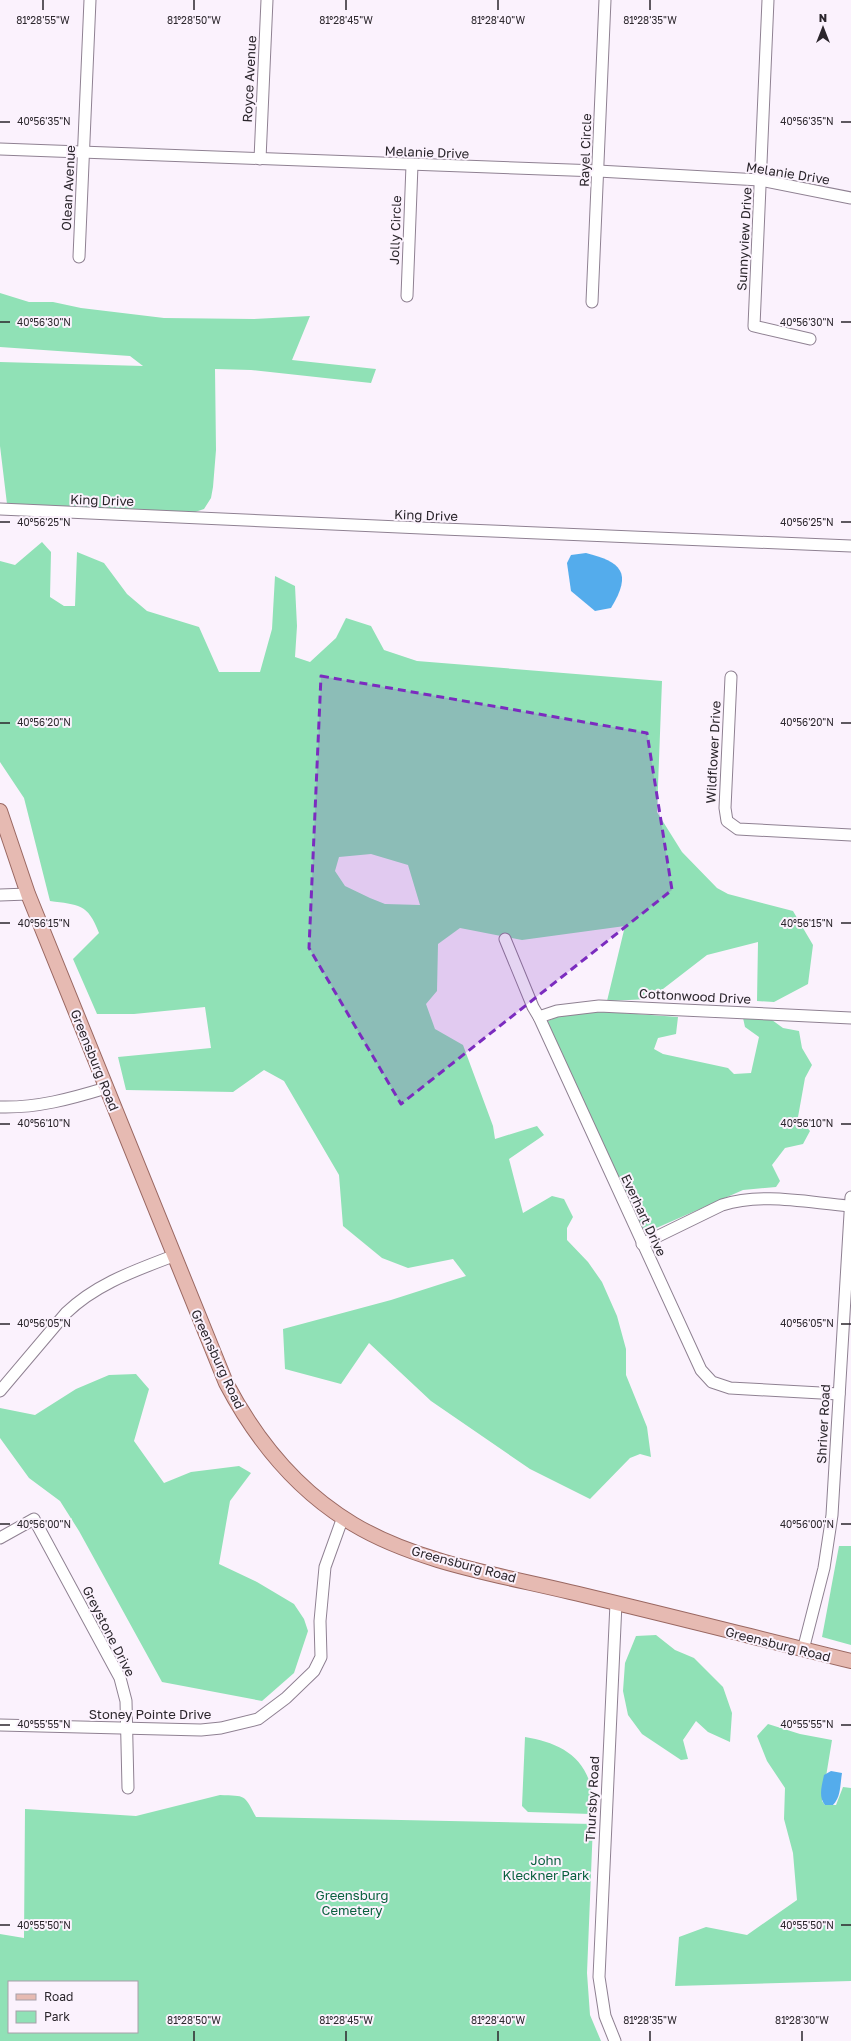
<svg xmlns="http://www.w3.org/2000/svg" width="851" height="2041" viewBox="0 0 851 2041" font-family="'Golos Text',sans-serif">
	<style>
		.green { fill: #90e1b6; fill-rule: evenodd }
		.water { fill: #54acec }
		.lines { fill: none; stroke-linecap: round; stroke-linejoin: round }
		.minor-casing { stroke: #8f8192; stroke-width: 13 }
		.major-casing { stroke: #9a6862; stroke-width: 16 }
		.minor { stroke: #fff; stroke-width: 11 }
		.major { stroke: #e6bab2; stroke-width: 14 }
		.marked { fill: #7b2cbf; fill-opacity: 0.2; stroke: #7b2cbf; stroke-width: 3; stroke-dasharray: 8 5; stroke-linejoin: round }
		.ticks { fill: none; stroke: #2b262c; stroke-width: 1.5 }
		.labels { text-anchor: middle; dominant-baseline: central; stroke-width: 4; stroke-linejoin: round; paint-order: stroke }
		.street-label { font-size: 13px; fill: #2b262c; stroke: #fbf2fd }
		.park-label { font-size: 13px; fill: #09603e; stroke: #fbf2fd }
		.ticks-label { font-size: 10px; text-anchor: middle; fill: #2b262c; stroke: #fbf2fd; stroke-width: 4; stroke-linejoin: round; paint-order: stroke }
	</style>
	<rect width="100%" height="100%" fill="#fbf2fd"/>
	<g class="green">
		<path d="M0,293L29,302H53L81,308L164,318L254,319L310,316L292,360L376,369L371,383L251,370L215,369L216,450L213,487L211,498L204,509L195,512L7,504L0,446V362L143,366L130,356L0,347Z"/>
		<path d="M42,542L51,552L50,597L64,606H75L77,552L104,563L127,594L147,611L199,627L219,672H260L272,629L275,576L295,586L297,626L295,657L310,662L336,638L346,618L371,626L384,650L417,661L662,681L657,812L682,852L717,888L728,894L793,911L813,945L808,984L774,1002L757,1001L758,942L707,955L650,999L607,1001L625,926L522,940L460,928L438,944L437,991L426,1004L435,1029L463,1045L493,1126L495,1139L537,1126L544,1135L509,1159L523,1213L552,1196L564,1199L573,1217L567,1228V1240L588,1262L602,1282L617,1316L626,1349V1375L647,1427L651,1457L640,1454L630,1458L590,1499L530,1469L431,1401L369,1343L341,1384L285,1369L283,1329L391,1300L466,1276L453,1259L408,1268L382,1258L343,1226L339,1175L284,1081L264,1070L233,1092L126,1090L118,1057L211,1048L205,1007L134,1014H97L73,959L99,933C88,903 78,905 50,901L24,798L0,762V561L15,565ZM371,854L408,865L420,905L385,904L370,898L345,886L335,871L339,857Z"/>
		<path d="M595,1011L678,1017L676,1034L658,1038L654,1049L663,1054L728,1068L734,1074L751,1073L759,1037L745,1027L743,1018L772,1020L783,1028L799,1031L802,1048L812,1065L805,1078L798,1117L810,1131L803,1144L785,1148L772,1165L780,1181L776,1187L743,1190L645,1233L546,1022L565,1013Z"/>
		<path d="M136,1374L149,1389L134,1441L164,1483L191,1472L239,1466L251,1473L230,1501L219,1564L257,1582L294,1604L304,1619L308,1631L294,1673L262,1701L162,1682L79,1531L60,1501L29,1478L0,1438V1408L35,1415L76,1389L109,1375Z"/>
		<path d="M839,1546H851V1645L822,1637Z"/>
		<path d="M656,1635L675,1650L694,1658L723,1687L732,1713L730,1742L708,1732L696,1721L683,1740L688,1759L681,1760L642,1734L628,1715L623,1691L625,1663L636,1636Z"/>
		<path d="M768,1724L800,1734L832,1740L822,1801L825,1805H836L843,1787L851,1788V1981L675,1986L679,1937L706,1927L747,1935L797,1900L793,1853L784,1819L785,1788L767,1761L757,1736Z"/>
		<path d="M525,1737C554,1742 580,1752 590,1783C593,1792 591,1804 591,1814L528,1812L522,1806Z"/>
		<path d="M220,1795C246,1796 244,1794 256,1817L593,1824L587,1973L590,2015L601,2041H0V1934L24,1938L25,1809L136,1816ZM9,1982H137V2032H9Z"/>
	</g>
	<g class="water">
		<path d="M586,553C621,562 633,572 611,608L595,611L571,591L567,563L571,555Z"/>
		<path d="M831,1771L842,1773C840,1785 841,1797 833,1805H825C818,1797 822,1785 824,1775Z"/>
	</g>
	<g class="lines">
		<defs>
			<g id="minor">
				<path d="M768,0L754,326L810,339"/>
				<path d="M0,149L598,171L760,180L851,198"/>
				<path d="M260,159L267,0"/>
				<path d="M79,257L90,0"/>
				<path d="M407,296L412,165"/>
				<path d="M592,302L605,0"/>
				<path d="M0,509C284,521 567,536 851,546"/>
				<path d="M731,677L725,808L727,821L738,829L851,835"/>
				<path d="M0,895L28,894"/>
				<path d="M505,939L533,1007L539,1017L701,1370L712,1382L730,1388L839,1394"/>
				<path d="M539,1017L557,1011L599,1006L851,1018"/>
				<path d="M0,1107C37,1108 70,1099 106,1088"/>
				<path d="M642,1244L722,1205C763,1192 809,1203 851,1206"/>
				<path d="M0,1391L66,1313C96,1284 134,1271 173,1256"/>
				<path d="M0,1538L34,1519L120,1678L126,1701L128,1788"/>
				<path d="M803,1650L824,1568L832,1515L851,1197"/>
				<path d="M0,1725L201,1730L221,1728L258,1719L286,1698L314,1671L321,1657L320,1621L325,1567L343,1517"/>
				<path d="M615,2041L605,2016L599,1977L616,1603"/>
			</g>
			<path id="major" d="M0,811L28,894L226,1383C256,1440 296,1490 353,1524C416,1562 499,1575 570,1592C664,1614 757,1638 851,1661"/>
		</defs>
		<use href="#minor" class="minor-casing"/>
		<use href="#major" class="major-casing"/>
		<use href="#minor" class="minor"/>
		<use href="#major" class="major"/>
	</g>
	<path class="marked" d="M321,676L647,733L672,890L401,1104L309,948Z"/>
	<path class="ticks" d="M43,0V10M194,0V10M346,0V10M498,0V10M650,0V10M0,122H10M841,122H851M0,322H10M841,322H851M0,522H10M841,522H851M0,723H10M841,723H851M0,923H10M841,923H851M0,1124H10M841,1124H851M0,1324H10M841,1324H851M0,1524H10M841,1524H851M0,1725H10M841,1725H851M0,1925H10M841,1925H851M194,2031V2041M346,2031V2041M498,2031V2041M650,2031V2041M802,2031V2041"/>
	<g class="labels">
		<g class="street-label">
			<text transform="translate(249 79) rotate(-87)">Royce Avenue</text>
			<text transform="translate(585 150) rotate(-88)">Rayel Circle</text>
			<text transform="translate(427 152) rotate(2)">Melanie Drive</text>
			<text transform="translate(788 173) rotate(9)">Melanie Drive</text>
			<text transform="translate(68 188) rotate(-87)">Olean Avenue</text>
			<text transform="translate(395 230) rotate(-88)">Jolly Circle</text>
			<text transform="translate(744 239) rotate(-87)">Sunnyview Drive</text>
			<text transform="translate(102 500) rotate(2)">King Drive</text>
			<text transform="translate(426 515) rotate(2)">King Drive</text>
			<text transform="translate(713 752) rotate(-87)">Wildflower Drive</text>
			<text transform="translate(695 996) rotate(3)">Cottonwood Drive</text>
			<text transform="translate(95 1060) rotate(68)">Greensburg Road</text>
			<text transform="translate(644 1215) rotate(65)">Everhart Drive</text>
			<text transform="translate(218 1359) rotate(65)">Greensburg Road</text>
			<text transform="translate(823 1424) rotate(-87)">Shriver Road</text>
			<text transform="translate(464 1564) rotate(15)">Greensburg Road</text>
			<text transform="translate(109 1631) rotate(63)">Greystone Drive</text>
			<text transform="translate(778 1644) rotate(14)">Greensburg Road</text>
			<text x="150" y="1714">Stoney Pointe Drive</text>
			<text transform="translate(592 1799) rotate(-87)">Thursby Road</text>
		</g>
		<g class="park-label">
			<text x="546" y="1860">John<tspan x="546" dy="15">Kleckner Park</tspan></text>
			<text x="352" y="1895">Greensburg<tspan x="352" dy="15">Cemetery</tspan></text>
		</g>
	</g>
	<g class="ticks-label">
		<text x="43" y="24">81°28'55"W</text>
		<text x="194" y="24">81°28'50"W</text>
		<text x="346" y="24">81°28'45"W</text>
		<text x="498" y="24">81°28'40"W</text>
		<text x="650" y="24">81°28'35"W</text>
		<text x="44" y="125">40°56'35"N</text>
		<text x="807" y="125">40°56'35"N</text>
		<text x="44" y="326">40°56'30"N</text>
		<text x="807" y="326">40°56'30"N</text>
		<text x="44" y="526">40°56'25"N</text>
		<text x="807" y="526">40°56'25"N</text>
		<text x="44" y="726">40°56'20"N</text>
		<text x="807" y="726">40°56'20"N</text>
		<text x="44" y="927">40°56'15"N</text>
		<text x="807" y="927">40°56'15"N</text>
		<text x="44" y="1127">40°56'10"N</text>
		<text x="807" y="1127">40°56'10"N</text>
		<text x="44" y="1327">40°56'05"N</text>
		<text x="807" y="1327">40°56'05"N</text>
		<text x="44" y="1528">40°56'00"N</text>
		<text x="807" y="1528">40°56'00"N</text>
		<text x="44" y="1728">40°55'55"N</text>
		<text x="807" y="1728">40°55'55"N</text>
		<text x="44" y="1929">40°55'50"N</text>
		<text x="807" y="1929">40°55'50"N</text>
		<text x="194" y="2024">81°28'50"W</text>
		<text x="346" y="2024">81°28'45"W</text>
		<text x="498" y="2024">81°28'40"W</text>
		<text x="650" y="2024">81°28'35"W</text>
		<text x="802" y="2024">81°28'30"W</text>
	</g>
	<rect x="8" y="1981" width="130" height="52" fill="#fbf2fd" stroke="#a8a0a9"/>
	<rect x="16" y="1994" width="20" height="6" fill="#e6bab2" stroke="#a8a0a9"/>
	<text x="44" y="2001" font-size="12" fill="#2b262c">Road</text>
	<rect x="16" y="2011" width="20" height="12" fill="#90e1b6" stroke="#a8a0a9"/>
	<text x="44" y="2021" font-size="12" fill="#2b262c">Park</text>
	<g transform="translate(823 28)" stroke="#fbf2fd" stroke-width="3" paint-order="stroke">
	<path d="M0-3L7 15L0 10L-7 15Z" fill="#2b262c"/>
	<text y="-6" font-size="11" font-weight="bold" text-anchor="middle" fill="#2b262c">N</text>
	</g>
</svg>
